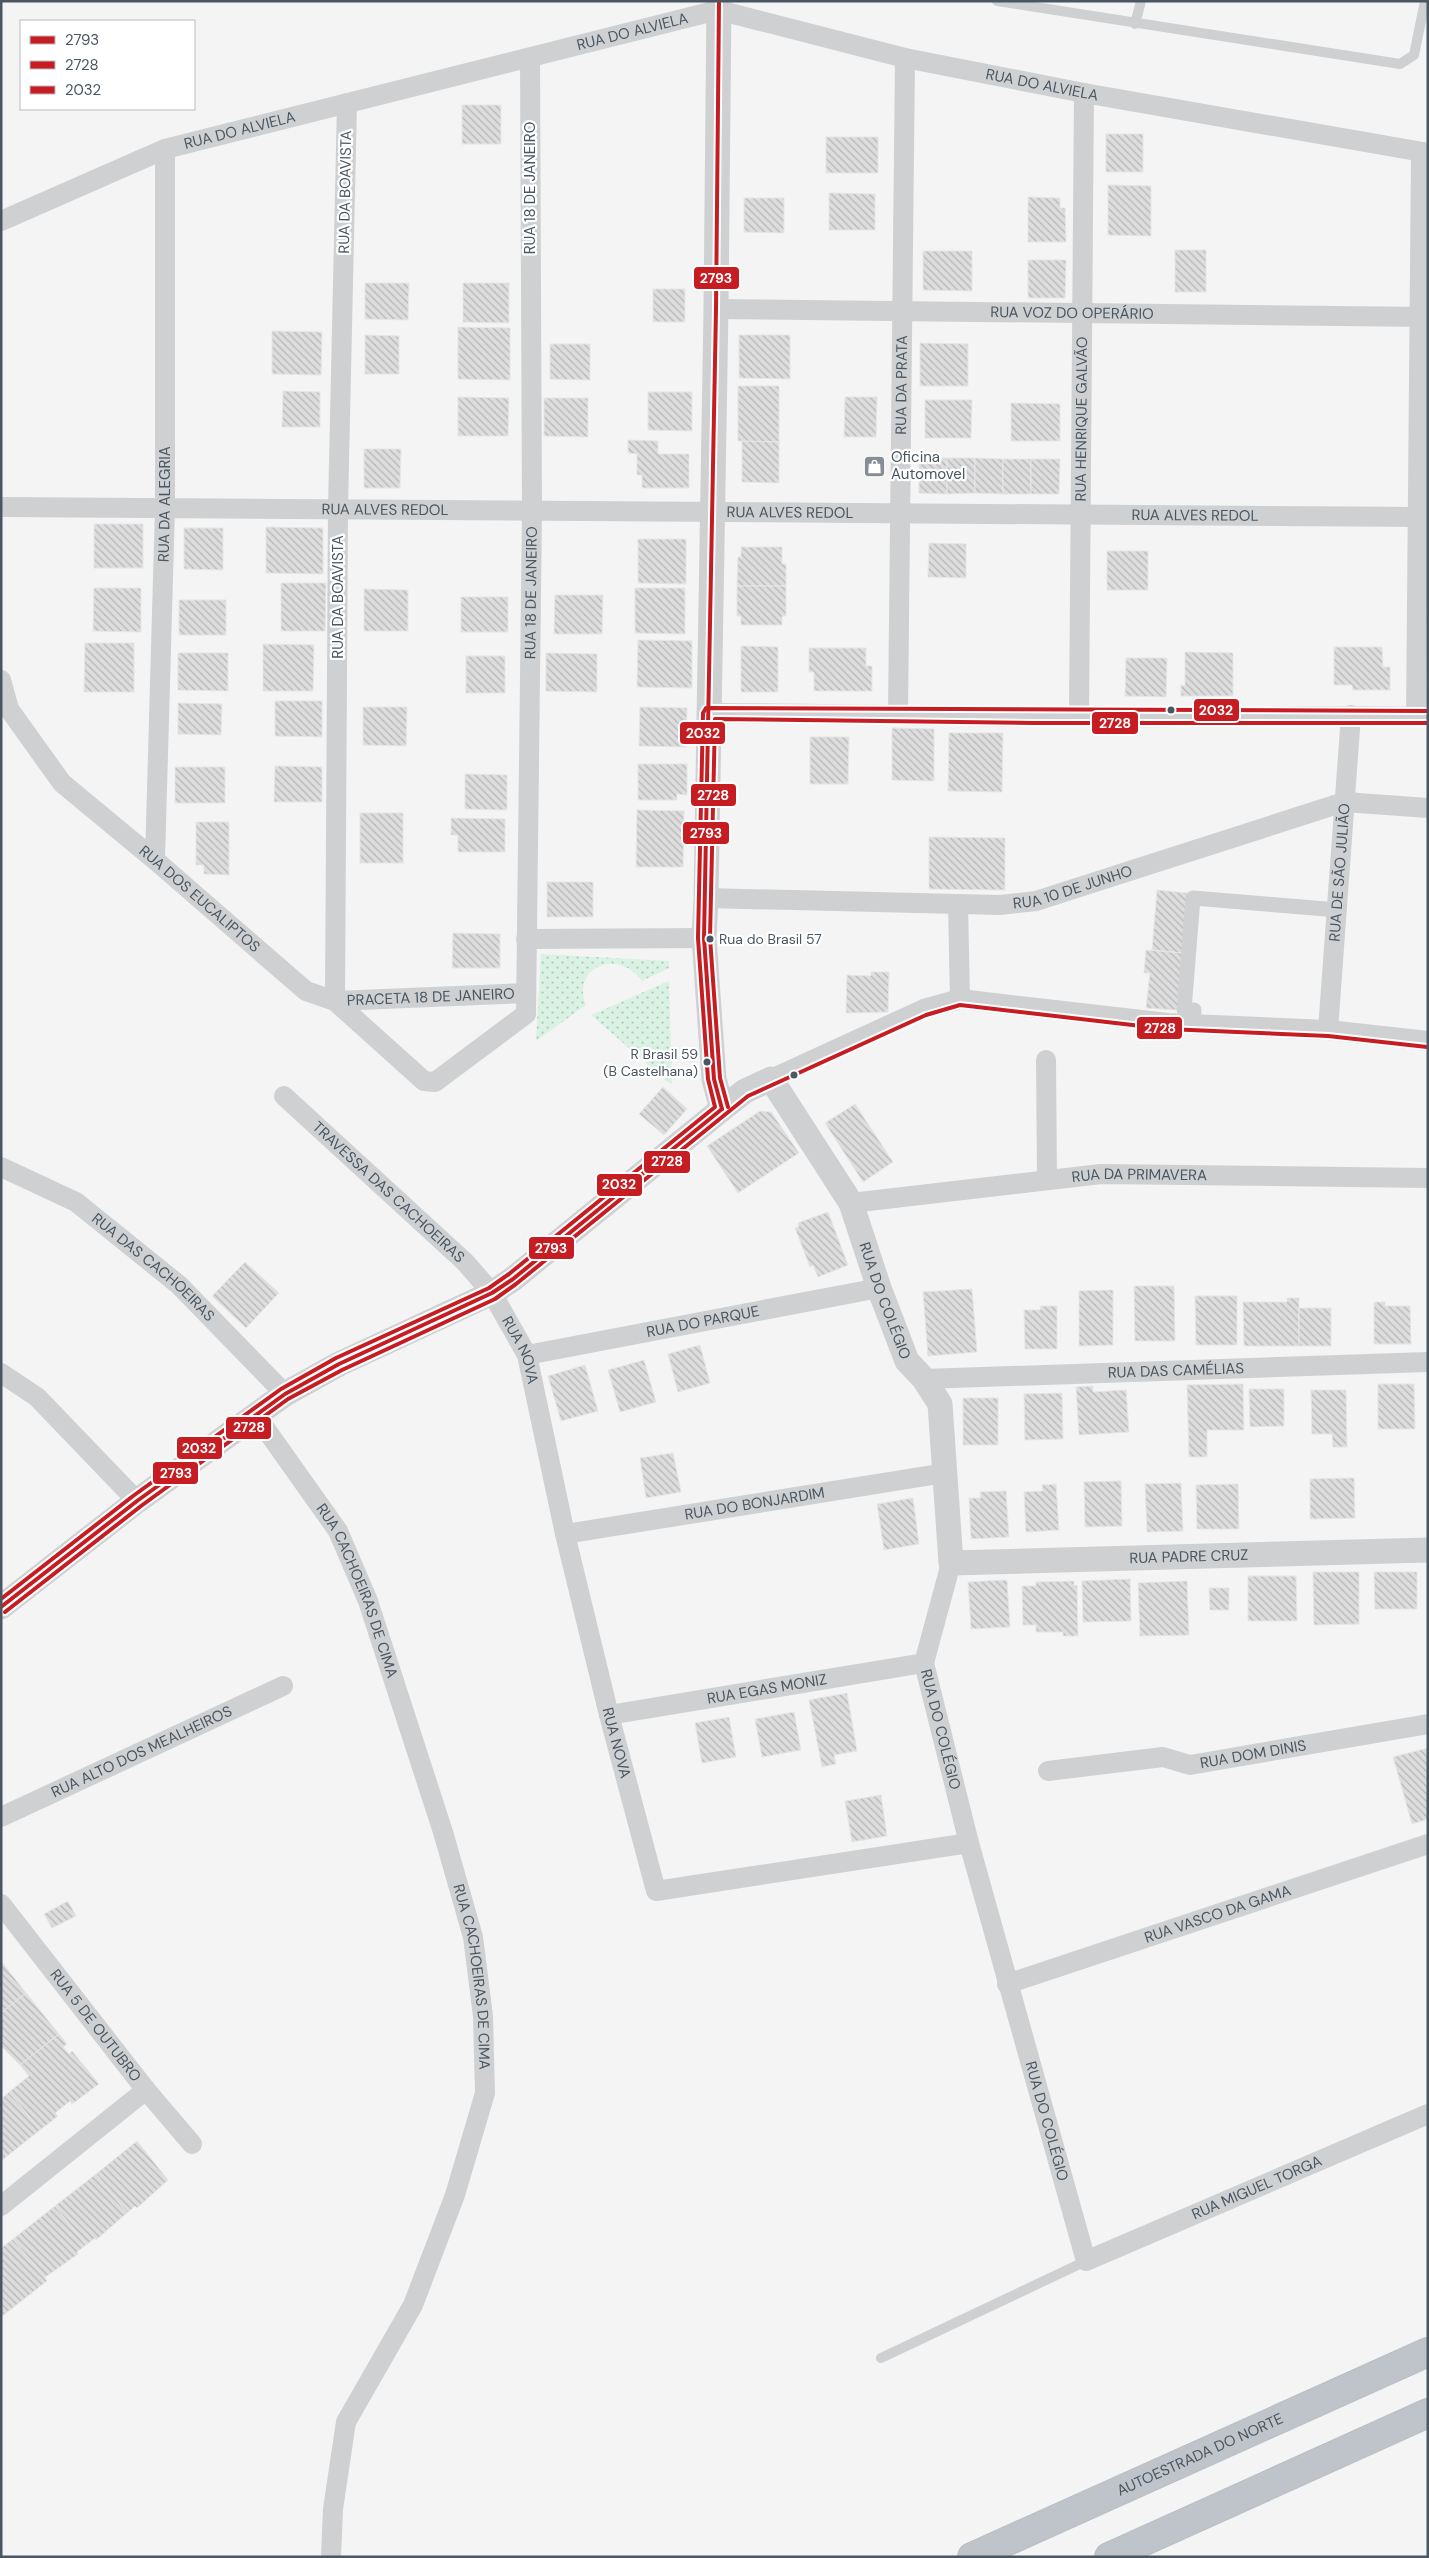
<svg xmlns="http://www.w3.org/2000/svg" width="1429" height="2558" viewBox="0 0 1429 2558" font-family="'DM Sans',sans-serif">
	<style>
		.green { fill: url(#green-dots) }
		.building { fill: url(#building-back-hatch); stroke: #e5e6e7 }
		.lines { fill: none; stroke-linecap: round; stroke-linejoin: round }
		.motorway-casing { stroke: #b9bec3; stroke-width: 30 }
		.service { stroke: #ced0d2; stroke-width: 10 }
		.pedestrian { stroke: #ced0d2; stroke-width: 15 }
		.minor { stroke: #ced0d2; stroke-width: 20 }
		.tertiary { stroke: #ced0d2; stroke-width: 25 }
		.motorway { stroke: #bec4c9; stroke-width: 28 }
		.bus-1-casing { stroke: #fff; stroke-width: 8 }
		.bus-2-casing { stroke: #fff; stroke-width: 8 }
		.bus-3-casing { stroke: #fff; stroke-width: 8 }
		.bus-1 { stroke: #c61d23; stroke-width: 4 }
		.bus-2 { stroke: #c61d23; stroke-width: 4 }
		.bus-3 { stroke: #c61d23; stroke-width: 4 }
		.bus-dot { fill: #4a5661; stroke: #fff; stroke-width: 2 }
		.labels { text-anchor: middle; dominant-baseline: central; stroke-width: 4.5; stroke-linejoin: round; paint-order: stroke }
		.bus-label { font-size: 14px; fill: #4a5661; stroke: #fff; text-anchor: start }
		.street-label { font-size: 15px; fill: #4a5661; stroke: #fff }
		.poi-label { font-size: 15px; fill: #4a5661; stroke: #fff; text-anchor: start }
		.line-badge { stroke: #fff; stroke-width: 2 }
		.badge-label { font-size: 14px; text-anchor: middle; font-weight: bold; fill: #fff }
	</style>
	<defs>
		<pattern id="green-dots" width="8" height="8" patternUnits="userSpaceOnUse" patternTransform="scale(1.25)"><rect width="8" height="8" fill="#d9f2e3"/><path d="M2 2h.1M6 6h.1" fill="none" stroke="#b2c7bb" stroke-width="1.8" stroke-linecap="round"/></pattern>
		<pattern id="building-back-hatch" width="6" height="6" patternUnits="userSpaceOnUse" patternTransform="scale(1.25)"><rect width="6" height="6" fill="#ddddde"/><path d="M-1 5l2 2M0 0l6 6M5-1l2 2" fill="none" stroke="#b5b6b7"/></pattern>
	</defs>
	<rect width="100%" height="100%" fill="#f4f4f4"/>
	<g class="green">
		<path d="M541,954L669,961V968L642,981C617,947 571,968 586,1005L536,1041Z"/>
		<path d="M669,981L672,1082L670,1084L591,1015Z"/>
	</g>
	<g class="building">
		<rect x="462" y="105" width="39" height="39"/>
		<rect x="1106" y="134" width="37" height="38"/>
		<rect x="826" y="137" width="52" height="36"/>
		<path d="M1108,185L1151,186V236L1108,235Z"/>
		<path d="M829,193L875,194V230H829Z"/>
		<path d="M1028,197L1060,198V208H1065L1066,242H1028Z"/>
		<path d="M744,198H784V233L744,232Z"/>
		<rect x="1175" y="250" width="31" height="42"/>
		<path d="M923,251H972V291L923,290Z"/>
		<path d="M1028,260H1066L1065,298H1028Z"/>
		<path d="M365,283H409L408,320L365,319Z"/>
		<path d="M463,283H509V323L463,322Z"/>
		<rect x="653" y="289" width="32" height="33"/>
		<path d="M458,327L510,328V380L458,379Z"/>
		<path d="M272,331L322,332L321,375L272,374Z"/>
		<path d="M365,335L399,336V374H365Z"/>
		<path d="M739,335H790V379L739,378Z"/>
		<path d="M920,343L968,344V386H920Z"/>
		<path d="M550,344H590V380L550,379Z"/>
		<path d="M738,386H779V442L738,441Z"/>
		<path d="M283,391L320,392V427H282Z"/>
		<path d="M648,392H692V431L648,430Z"/>
		<path d="M458,397L509,398L508,436H458Z"/>
		<path d="M845,397H877L876,437H844Z"/>
		<path d="M544,398H588V437L544,436Z"/>
		<path d="M925,400H972L971,438H925Z"/>
		<path d="M1011,403L1060,404V441H1011Z"/>
		<path d="M628,440L658,441V454H689V488H642V475H637V454L628,453Z"/>
		<path d="M742,441L779,442V483L742,482Z"/>
		<path d="M364,449H401L400,488H364Z"/>
		<path d="M919,458H947V494L919,493Z"/>
		<path d="M947,458H975V493L947,494Z"/>
		<path d="M975,458L1003,459V494L975,493Z"/>
		<rect x="1003" y="459" width="28" height="35"/>
		<path d="M1031,459H1060L1059,494H1031Z"/>
		<rect x="94" y="524" width="49" height="44"/>
		<path d="M266,527L323,528V574L266,573Z"/>
		<path d="M184,528H223V570L184,569Z"/>
		<path d="M638,539H686V584L638,583Z"/>
		<path d="M929,543L966,544V578L928,577Z"/>
		<path d="M741,547H782V564H786V586H737L738,557H741Z"/>
		<rect x="1107" y="551" width="41" height="39"/>
		<path d="M281,583H326L325,631H281Z"/>
		<path d="M737,586H786V616H782V625H741V616H737Z"/>
		<path d="M94,588H141V632L93,631Z"/>
		<path d="M635,588H685V634L635,633Z"/>
		<path d="M364,589L408,590V631H364Z"/>
		<path d="M555,595H603L602,634H554Z"/>
		<rect x="461" y="597" width="47" height="35"/>
		<rect x="179" y="600" width="47" height="35"/>
		<path d="M638,640L692,641V688L637,687Z"/>
		<path d="M85,643H134V692H84Z"/>
		<path d="M263,644L314,645L313,691H263Z"/>
		<path d="M741,646L778,647V692H741Z"/>
		<path d="M1334,647H1382L1383,667H1390V690H1353L1352,685H1334Z"/>
		<path d="M809,648H866V666H872V691H814V672H809Z"/>
		<path d="M1185,652L1233,653V696H1181V685L1185,686Z"/>
		<path d="M178,653H228V691L178,690Z"/>
		<path d="M546,653L597,654V692L546,691Z"/>
		<rect x="466" y="656" width="39" height="37"/>
		<path d="M1126,658H1167L1166,697L1125,696Z"/>
		<path d="M275,701H322V737L275,736Z"/>
		<path d="M178,703L222,704L221,735L178,734Z"/>
		<path d="M363,707H407L406,746L363,745Z"/>
		<path d="M640,707L687,708L686,747L639,746Z"/>
		<path d="M892,728L934,729V781L892,780Z"/>
		<path d="M949,733H1003L1002,792L948,791Z"/>
		<path d="M810,737H849L848,784H810Z"/>
		<path d="M638,764H687V795L677,794V800H638Z"/>
		<path d="M275,766L322,767V802H274Z"/>
		<rect x="175" y="767" width="50" height="36"/>
		<path d="M465,774L507,775V810L465,809Z"/>
		<path d="M637,810L684,811L683,867H636Z"/>
		<rect x="360" y="813" width="43" height="50"/>
		<path d="M451,818L505,819V852H458V835H451Z"/>
		<path d="M196,822H229V875L204,874V865H196Z"/>
		<path d="M929,837L1005,838V890L929,889Z"/>
		<rect x="547" y="882" width="46" height="35"/>
		<path d="M1157,890L1187,893L1182,953L1152,950Z"/>
		<path d="M453,933L500,934V968H452Z"/>
		<path d="M1146,950L1182,953L1177,1010L1146,1008L1150,973H1144Z"/>
		<path d="M871,972H889L888,1012L846,1013L847,975L871,976Z"/>
		<path d="M663,1087L687,1109L664,1135L639,1114Z"/>
		<path d="M855,1104L893,1162L863,1182L825,1123Z"/>
		<path d="M760,1111L771,1112L799,1153L738,1193L707,1146Z"/>
		<path d="M828,1212L848,1265L818,1277L813,1265L810,1267L795,1228L799,1227L798,1223Z"/>
		<path d="M245,1262L279,1293L246,1328L212,1296Z"/>
		<path d="M1134,1286H1174L1175,1341H1135Z"/>
		<path d="M972,1289L977,1352L928,1356L923,1292Z"/>
		<path d="M1113,1290V1345L1079,1346V1291Z"/>
		<path d="M1195,1296H1237V1345H1196Z"/>
		<path d="M1287,1298H1299V1346H1244L1243,1302H1287Z"/>
		<path d="M1374,1302H1385V1306H1410L1411,1344H1374Z"/>
		<path d="M1041,1306H1057V1349H1025L1024,1310H1040Z"/>
		<rect x="1299" y="1308" width="32" height="38"/>
		<path d="M700,1345L710,1383L678,1392L668,1354Z"/>
		<path d="M644,1360L656,1402L620,1412L608,1370Z"/>
		<path d="M585,1365L598,1411L561,1421L548,1376Z"/>
		<path d="M1243,1384L1244,1430H1207V1457H1189L1187,1385Z"/>
		<path d="M1378,1384H1414L1415,1429H1378Z"/>
		<path d="M1093,1386V1392L1126,1390L1129,1432L1079,1435L1076,1387Z"/>
		<path d="M1249,1389H1284V1426L1250,1427Z"/>
		<path d="M1311,1390H1346L1347,1447H1333L1332,1434H1312Z"/>
		<path d="M1062,1393L1063,1439L1025,1440L1024,1394Z"/>
		<rect x="963" y="1398" width="35" height="47"/>
		<path d="M673,1453L681,1492L646,1498L640,1458Z"/>
		<path d="M1354,1478L1355,1518L1310,1519V1479Z"/>
		<path d="M1121,1481L1122,1526L1085,1527L1084,1482Z"/>
		<path d="M1181,1483L1183,1531L1147,1532L1145,1484Z"/>
		<path d="M1056,1484L1059,1530L1026,1532L1024,1492L1043,1491L1042,1485Z"/>
		<path d="M1238,1484L1239,1529H1197L1196,1485Z"/>
		<path d="M1006,1491L1009,1537L971,1539L969,1498H981L980,1492Z"/>
		<path d="M913,1498L919,1544L884,1550L877,1504Z"/>
		<path d="M1313,1572H1359V1624L1314,1625Z"/>
		<path d="M1374,1572H1417V1609H1375Z"/>
		<path d="M1248,1576H1296L1297,1621H1248Z"/>
		<path d="M1130,1579L1131,1621L1083,1622L1082,1581Z"/>
		<path d="M1007,1580L1010,1627L971,1629L968,1582Z"/>
		<path d="M1074,1581V1586L1077,1585L1078,1636H1063V1632H1036V1625H1023L1022,1586H1036V1582Z"/>
		<path d="M1187,1581L1189,1635L1140,1636L1138,1583Z"/>
		<path d="M1209,1588H1229V1610H1210Z"/>
		<path d="M847,1693L857,1751L834,1755L836,1764L822,1767L809,1700Z"/>
		<path d="M794,1712L801,1750L762,1757L755,1719Z"/>
		<path d="M729,1717L736,1757L702,1763L695,1723Z"/>
		<path d="M1428,1748V1819L1412,1824L1393,1757Z"/>
		<path d="M881,1795L887,1836L852,1842L845,1801Z"/>
		<path d="M68,1901L76,1916L52,1928L44,1914Z"/>
		<path d="M1,1961L26,1993L1,2013Z"/>
		<path d="M26,1993L59,2034L20,2065L1,2046V2013Z"/>
		<path d="M59,2034L67,2044L63,2047L69,2054L72,2051L99,2084L72,2104L70,2101L55,2113L58,2116L40,2130L9,2092L29,2076L20,2065Z"/>
		<path d="M9,2092L40,2130L1,2161V2099Z"/>
		<path d="M137,2141L168,2180L137,2208L135,2206L127,2213L96,2174Z"/>
		<path d="M96,2174L127,2213L96,2240L95,2238L86,2245L55,2206Z"/>
		<path d="M55,2206L86,2245L77,2252L78,2254L44,2278L13,2239Z"/>
		<path d="M13,2239L47,2281L1,2317V2248Z"/>
	</g>
	<g class="lines">
		<defs>
			<g id="motorway">
				<path id="s25" d="M972,2557L1428,2352"/>
				<path d="M1109,2557L1428,2413"/>
			</g>
		</defs>
		<use href="#motorway" class="motorway-casing"/>
		<g class="service">
			<path d="M997,1L1400,64L1414,55L1425,1"/>
			<path d="M1135,24L1141,1"/>
			<path d="M881,2358L1086,2261"/>
		</g>
		<path class="pedestrian" d="M1193,1024L1194,1010H1184L1193,898L1338,910"/>
		<g class="minor">
			<path id="s1" d="M347,103L338,508L335,1001L526,993"/>
			<path id="s2" d="M1,221L165,149L718,10L905,58L1084,93L1428,153"/>
			<path id="s3" d="M716,309L1428,317"/>
			<path id="s4" d="M1,507L1428,517"/>
			<path id="s5" d="M1,680L9,709L62,783L155,860L306,991L335,1001L424,1081L435,1082L526,1014L532,510L530,59"/>
			<path d="M709,713C833,713 956,717 1080,717C1196,718 1312,714 1428,717"/>
			<path id="s6" d="M898,713L905,58"/>
			<path id="s7" d="M1079,717L1084,93"/>
			<path d="M1416,717L1421,152"/>
			<path id="s8" d="M155,860L165,507V149"/>
			<path id="s9" d="M706,898L1000,905L1036,901L1344,802L1428,808"/>
			<path d="M958,904L960,999"/>
			<path d="M526,939L704,938"/>
			<path id="s10" d="M1328,1030L1351,715"/>
			<path d="M1046,1060L1047,1180"/>
			<path d="M771,1079L924,1009L960,999L1168,1023L1328,1030L1428,1041"/>
			<path id="s11" d="M284,1096L465,1262L492,1293L527,1355L565,1534L609,1715L656,1891L969,1843"/>
			<path id="s12" d="M1,1167L76,1202L179,1285L285,1394"/>
			<path id="s13" d="M851,1203L1101,1174L1428,1178"/>
			<path id="s14" d="M527,1355L879,1288"/>
			<path d="M1,1373L37,1397L137,1501"/>
			<path id="s15" d="M924,1379L1428,1362"/>
			<path id="s16" d="M255,1414L338,1531L368,1601L443,1832L473,1937L483,2016L485,2093L455,2195L413,2305L346,2422L333,2509L331,2557"/>
			<path id="s17" d="M565,1534L945,1473"/>
			<path id="s18" d="M951,1563L924,1663L969,1843L1086,2261L1428,2114"/>
			<path id="s19" d="M609,1715L924,1663"/>
			<path id="s20" d="M1048,1771L1163,1757L1190,1765L1428,1724"/>
			<path id="s21" d="M1,1817L283,1686"/>
			<path id="s22" d="M1,1904L146,2090L192,2144"/>
			<path id="s23" d="M1007,1984L1428,1844"/>
			<path d="M1,2206L146,2090"/>
		</g>
		<g class="tertiary">
			<path d="M719,1L716,309L706,898L704,938L714,1079L722,1109"/>
			<path id="s24" d="M1,1607L137,1501L285,1394L339,1364L492,1293L513,1279L722,1109L745,1091L771,1079L851,1203L879,1288L907,1361L924,1379L940,1404L951,1563L1428,1550"/>
		</g>
		<use href="#motorway" class="motorway"/>
		<defs>
			<g id="bus-1">
				<path d="M719,1L716,309L704,938L714,1079L722,1109"/>
				<path d="M1,1607L137,1501L285,1394L339,1364L492,1293L513,1279L722,1109"/>
			</g>
			<g id="bus-2">
				<path d="M728,1107L720,1078L710,938L715,719L1034,723H1428"/>
				<path d="M5,1612L141,1506L288,1399L342,1370L495,1299L516,1284L748,1096L926,1015L960,1005L1167,1029L1328,1036L1427,1047"/>
			</g>
			<path id="bus-3" d="M1,1599L133,1496L281,1389L336,1358L489,1288L509,1274L715,1107L708,1079L698,938L703,713L706,708L1428,711"/>
		</defs>
		<use href="#bus-1" class="bus-1-casing"/>
		<use href="#bus-2" class="bus-2-casing"/>
		<use href="#bus-3" class="bus-3-casing"/>
		<use href="#bus-1" class="bus-1"/>
		<use href="#bus-2" class="bus-2"/>
		<use href="#bus-3" class="bus-3"/>
	</g>
	<defs>
		<symbol id="shop-square" viewBox="-11 -11 22 22"><rect x="-9" y="-9" width="18" height="18" rx="4" fill="#868d94" stroke="#fff"/><path d="M-5-2.5h2.3a2.7 3.5 0 0 1 5.4 0H5L5.5 6h-11ZM-1.5-2.5h3a1.5 2.3 0 0 0-3 0Z" fill="#fff"/></symbol>
	</defs>
	<g fill-rule="evenodd">
		<use href="#shop-square" x="862" y="454" width="25" height="25"/>
	</g>
	<g class="bus-dot">
		<circle cx="1171" cy="710" r="4.5"/>
		<circle cx="710" cy="939" r="4.5"/>
		<circle cx="707" cy="1062" r="4.5"/>
		<circle cx="794" cy="1075" r="4.5"/>
	</g>
	<g class="labels">
		<g class="bus-label">
			<text x="719" y="939">Rua do Brasil 57</text>
			<text x="698" y="1054" text-anchor="end">R Brasil 59<tspan x="698" dy="17">(B Castelhana)</tspan></text>
		</g>
		<g class="street-label">
			<text stroke="none"><textPath href="#s2" startOffset="661">RUA DO ALVIELA</textPath></text>
			<text stroke="none"><textPath href="#s2" startOffset="1082">RUA DO ALVIELA</textPath></text>
			<text stroke="none"><textPath href="#s2" startOffset="256">RUA DO ALVIELA</textPath></text>
			<text transform="translate(530 188) rotate(-90)">RUA 18 DE JANEIRO</text>
			<text transform="translate(345 192) rotate(-89)">RUA DA BOAVISTA</text>
			<text stroke="none"><textPath href="#s3" startOffset="356">RUA VOZ DO OPERÁRIO</textPath></text>
			<text stroke="none"><textPath href="#s6" startOffset="328">RUA DA PRATA</textPath></text>
			<text stroke="none"><textPath href="#s7" startOffset="298">RUA HENRIQUE GALVÃO</textPath></text>
			<text stroke="none"><textPath href="#s8" startOffset="356">RUA DA ALEGRIA</textPath></text>
			<text stroke="none"><textPath href="#s4" startOffset="384">RUA ALVES REDOL</textPath></text>
			<text stroke="none"><textPath href="#s4" startOffset="789">RUA ALVES REDOL</textPath></text>
			<text stroke="none"><textPath href="#s4" startOffset="1194">RUA ALVES REDOL</textPath></text>
			<text stroke="none"><textPath href="#s5" startOffset="1138">RUA 18 DE JANEIRO</textPath></text>
			<text transform="translate(338 597) rotate(-90)">RUA DA BOAVISTA</text>
			<text stroke="none"><textPath href="#s10" startOffset="158">RUA DE SÃO JULIÃO</textPath></text>
			<text stroke="none"><textPath href="#s9" startOffset="369">RUA 10 DE JUNHO</textPath></text>
			<text stroke="none"><textPath href="#s5" startOffset="301">RUA DOS EUCALIPTOS</textPath></text>
			<text stroke="none"><textPath href="#s1" startOffset="994">PRACETA 18 DE JANEIRO</textPath></text>
			<text stroke="none"><textPath href="#s13" startOffset="290">RUA DA PRIMAVERA</textPath></text>
			<text stroke="none"><textPath href="#s11" startOffset="142">TRAVESSA DAS CACHOEIRAS</textPath></text>
			<text stroke="none"><textPath href="#s12" startOffset="184">RUA DAS CACHOEIRAS</textPath></text>
			<text stroke="none"><textPath href="#s24" startOffset="1189">RUA DO COLÉGIO</textPath></text>
			<text stroke="none"><textPath href="#s14" startOffset="179">RUA DO PARQUE</textPath></text>
			<text stroke="none"><textPath href="#s11" startOffset="351">RUA NOVA</textPath></text>
			<text stroke="none"><textPath href="#s15" startOffset="252">RUA DAS CAMÉLIAS</textPath></text>
			<text stroke="none"><textPath href="#s17" startOffset="192">RUA DO BONJARDIM</textPath></text>
			<text stroke="none"><textPath href="#s24" startOffset="1705">RUA PADRE CRUZ</textPath></text>
			<text stroke="none"><textPath href="#s16" startOffset="206">RUA CACHOEIRAS DE CIMA</textPath></text>
			<text stroke="none"><textPath href="#s19" startOffset="160">RUA EGAS MONIZ</textPath></text>
			<text stroke="none"><textPath href="#s18" startOffset="172">RUA DO COLÉGIO</textPath></text>
			<text stroke="none"><textPath href="#s11" startOffset="756">RUA NOVA</textPath></text>
			<text stroke="none"><textPath href="#s21" startOffset="155">RUA ALTO DOS MEALHEIROS</textPath></text>
			<text stroke="none"><textPath href="#s20" startOffset="208">RUA DOM DINIS</textPath></text>
			<text stroke="none"><textPath href="#s23" startOffset="222">RUA VASCO DA GAMA</textPath></text>
			<text stroke="none"><textPath href="#s16" startOffset="611">RUA CACHOEIRAS DE CIMA</textPath></text>
			<text stroke="none"><textPath href="#s22" startOffset="154">RUA 5 DE OUTUBRO</textPath></text>
			<text stroke="none"><textPath href="#s18" startOffset="578">RUA DO COLÉGIO</textPath></text>
			<text stroke="none"><textPath href="#s18" startOffset="909">RUA MIGUEL TORGA</textPath></text>
			<text stroke="none"><textPath href="#s25" startOffset="250">AUTOESTRADA DO NORTE</textPath></text>
		</g>
		<g class="poi-label">
			<text x="891" y="457">Oficina<tspan x="891" dy="17">Automovel</tspan></text>
		</g>
	</g>
	<g class="line-badge">
		<rect x="693" y="266" width="47" height="24" rx="5" fill="#c61d23"/>
		<rect x="1193" y="698" width="47" height="24" rx="5" fill="#c61d23"/>
		<rect x="1091" y="711" width="48" height="24" rx="5" fill="#c61d23"/>
		<rect x="679" y="721" width="47" height="24" rx="5" fill="#c61d23"/>
		<rect x="690" y="783" width="47" height="24" rx="5" fill="#c61d23"/>
		<rect x="682" y="821" width="48" height="24" rx="5" fill="#c61d23"/>
		<rect x="1136" y="1016" width="47" height="24" rx="5" fill="#c61d23"/>
		<rect x="643" y="1150" width="48" height="24" rx="5" fill="#c61d23"/>
		<rect x="596" y="1173" width="47" height="24" rx="5" fill="#c61d23"/>
		<rect x="528" y="1236" width="47" height="24" rx="5" fill="#c61d23"/>
		<rect x="225" y="1416" width="47" height="24" rx="5" fill="#c61d23"/>
		<rect x="176" y="1436" width="47" height="24" rx="5" fill="#c61d23"/>
		<rect x="152" y="1461" width="47" height="24" rx="5" fill="#c61d23"/>
	</g>
	<g class="badge-label">
		<text x="716" y="283">2793</text>
		<text x="1216" y="715">2032</text>
		<text x="1115" y="728">2728</text>
		<text x="703" y="738">2032</text>
		<text x="713" y="800">2728</text>
		<text x="706" y="838">2793</text>
		<text x="1160" y="1033">2728</text>
		<text x="667" y="1166">2728</text>
		<text x="619" y="1189">2032</text>
		<text x="551" y="1253">2793</text>
		<text x="249" y="1432">2728</text>
		<text x="199" y="1453">2032</text>
		<text x="176" y="1478">2793</text>
	</g>
	<rect width="1429" height="2558" fill="none" stroke="#4a5661" stroke-width="5"/>
	<rect x="20" y="20" width="175" height="90" fill="#ffffff" stroke="#b7bbc0"/>
	<rect x="30" y="36" width="25" height="8" fill="#c61d23" stroke="#b7bbc0"/>
	<text x="65" y="45" font-size="15" fill="#4a5661">2793</text>
	<rect x="30" y="61" width="25" height="8" fill="#c61d23" stroke="#b7bbc0"/>
	<text x="65" y="70" font-size="15" fill="#4a5661">2728</text>
	<rect x="30" y="86" width="25" height="8" fill="#c61d23" stroke="#b7bbc0"/>
	<text x="65" y="95" font-size="15" fill="#4a5661">2032</text>
</svg>
